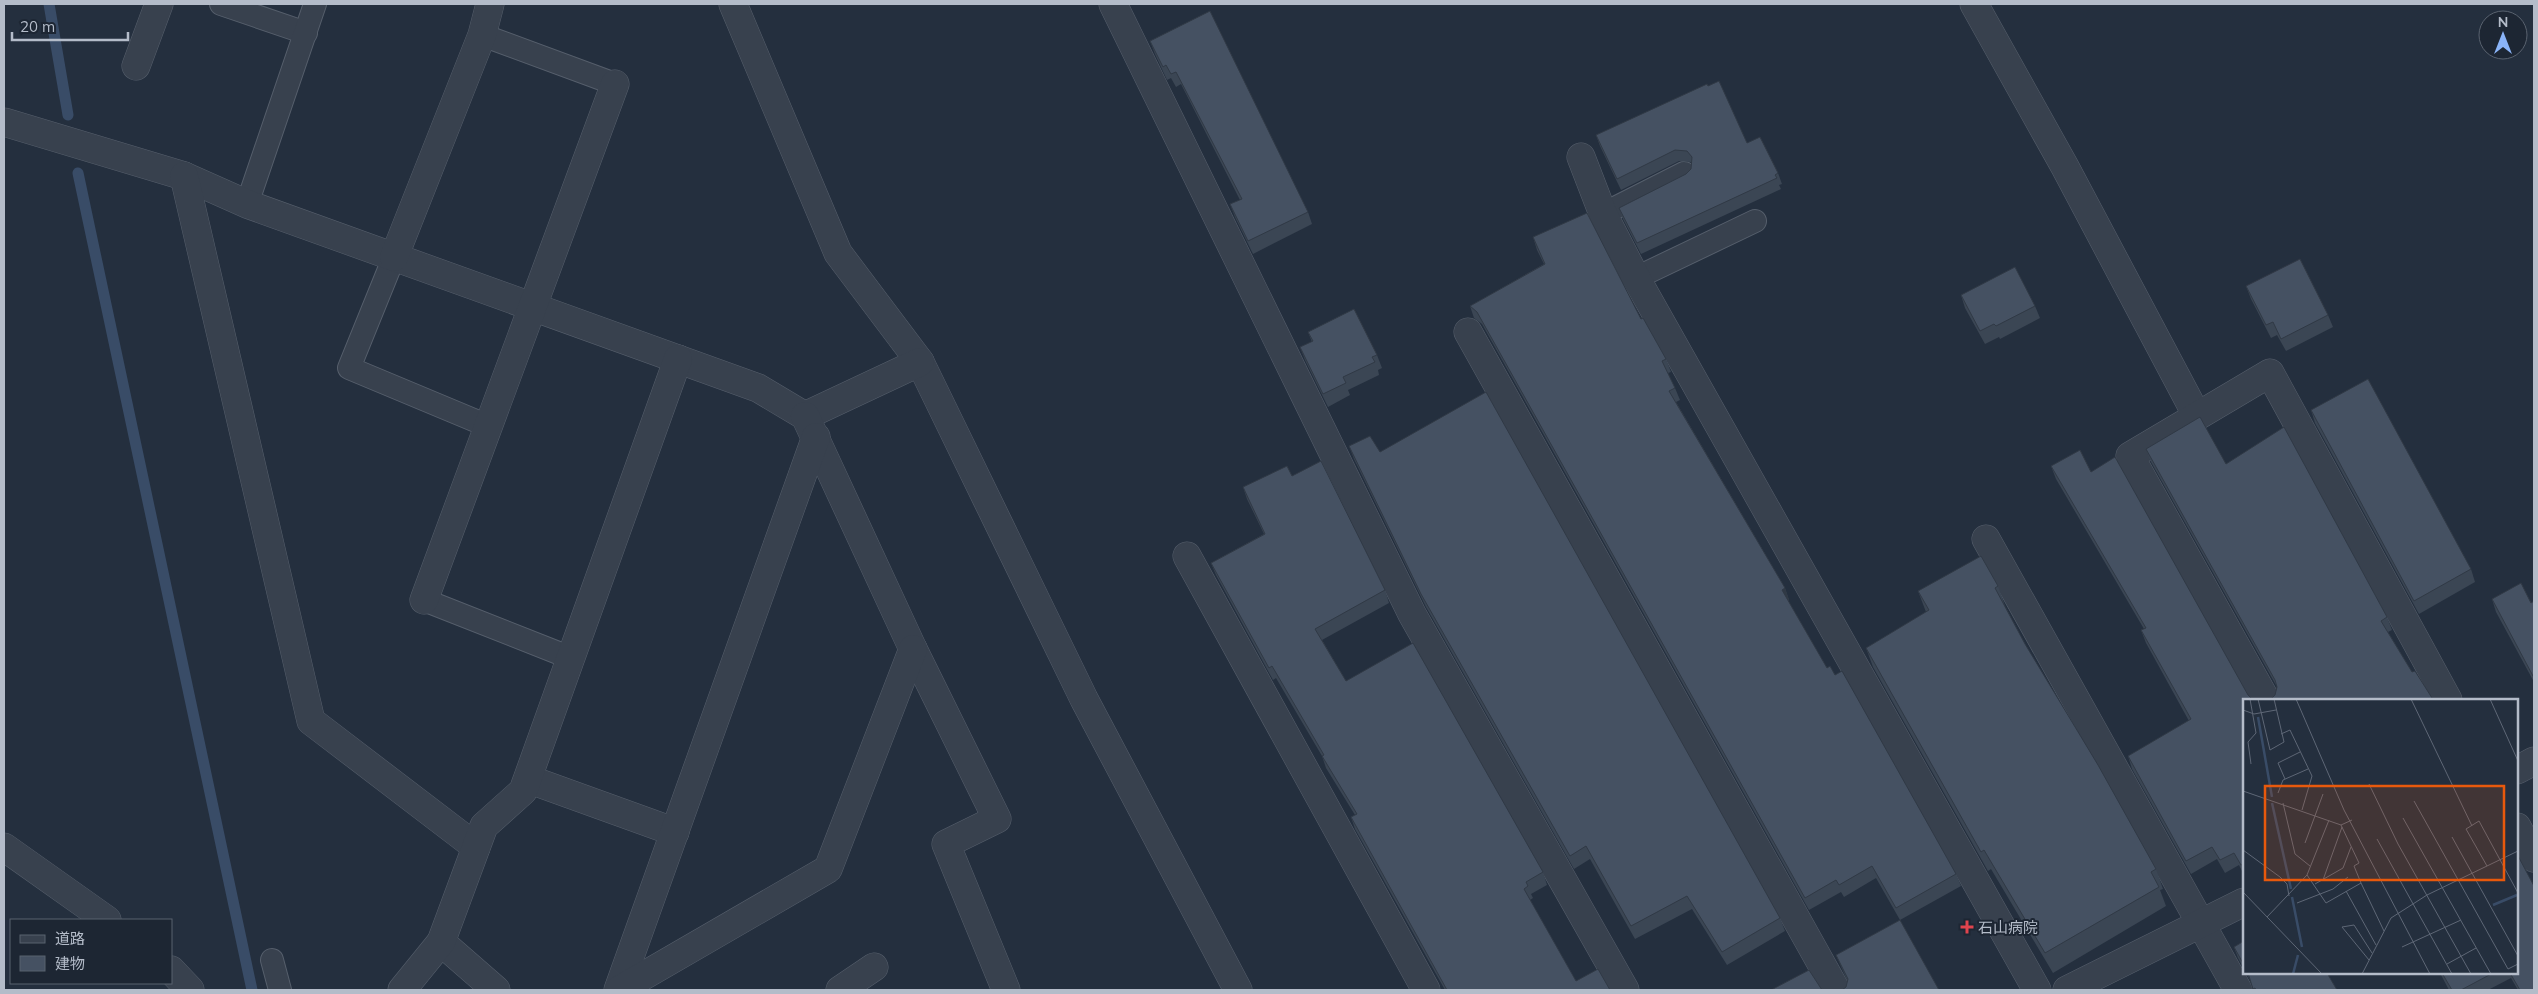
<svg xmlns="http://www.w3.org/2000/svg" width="2538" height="994" viewBox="0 0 2538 994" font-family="Mulish,'Noto Sans JP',sans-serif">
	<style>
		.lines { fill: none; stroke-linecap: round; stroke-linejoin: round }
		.stream { stroke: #394c67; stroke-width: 11 }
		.service-casing { stroke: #565f6c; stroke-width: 24 }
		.minor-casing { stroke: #565f6c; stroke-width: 29 }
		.tertiary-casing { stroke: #565f6c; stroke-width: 29 }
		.service { stroke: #38414e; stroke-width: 22 }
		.minor { stroke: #38414e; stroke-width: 28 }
		.tertiary { stroke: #38414e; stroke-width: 28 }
		.wall { fill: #3b4654 }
		.shaded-wall { fill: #303945 }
		.building { fill: #455162; stroke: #303945 }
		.health-dot { fill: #e0444e; stroke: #1d2633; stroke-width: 2 }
		.labels { text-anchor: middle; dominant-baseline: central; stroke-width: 4; stroke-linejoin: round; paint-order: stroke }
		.poi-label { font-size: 15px; fill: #b4bcc9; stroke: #1d2633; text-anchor: start }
		.inset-river { fill: none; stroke: #394c67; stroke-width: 2.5 }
		.inset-road { fill: none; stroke: #5e6776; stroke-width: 1 }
		.view { fill: #e8590c; fill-opacity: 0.15; stroke: #e8590c; stroke-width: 2.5 }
		.inset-edge { fill: none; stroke: #b4bcc9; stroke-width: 2.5 }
	</style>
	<rect width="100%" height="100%" fill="#242f3e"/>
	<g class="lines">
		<g class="stream">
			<path d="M49,4L68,115"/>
			<path d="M78,173L252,990"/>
		</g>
		<defs>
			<g id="service">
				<path d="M221,4L306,33"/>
				<path d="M482,35L615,84"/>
				<path d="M247,204L315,4"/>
				<path d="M1603,214L1684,173"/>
				<path d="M394,257L349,368L488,426"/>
				<path d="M1636,278L1755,221"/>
				<path d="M424,600L571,658"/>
				<path d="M272,960L280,990"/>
			</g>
			<g id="minor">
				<path d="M733,4L838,253L920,362L1084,699L1238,990"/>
				<path d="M1113,4L1412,614L1625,990"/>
				<path d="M1974,4L2065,167L2197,416"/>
				<path d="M136,66L159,4"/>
				<path d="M4,122L184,176L247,204L758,388L805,416L920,362"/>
				<path d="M1581,157L1603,214L1636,278L2037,990"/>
				<path d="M184,176L311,721L476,847"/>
				<path d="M394,257L482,35L490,4"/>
				<path d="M1468,332L1836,990"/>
				<path d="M805,416L913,649L997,819L946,844L1006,990"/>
				<path d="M1986,539L2238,990"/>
				<path d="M1187,556L1426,990"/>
				<path d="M424,600L615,84"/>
				<path d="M2266,700L2130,456L2270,373L2448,700"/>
				<path d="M528,779L675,832"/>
				<path d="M2517,827L2534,858"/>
				<path d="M4,847L107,920"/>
				<path d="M441,942L496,990"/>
				<path d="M171,970L190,990"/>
				<path d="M402,990L441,942L484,826L523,791L678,359"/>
				<path d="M618,990L816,437"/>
				<path d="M619,990L828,869L913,649"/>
				<path d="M840,990L874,967"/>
			</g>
			<g id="tertiary">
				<path d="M2517,770L2534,761"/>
				<path d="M2067,990L2244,902"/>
			</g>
		</defs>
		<use href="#service" class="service-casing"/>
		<use href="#minor" class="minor-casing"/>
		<use href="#tertiary" class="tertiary-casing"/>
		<use href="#service" class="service"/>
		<use href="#minor" class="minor"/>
		<use href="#tertiary" class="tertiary"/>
	</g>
	<g class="wall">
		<path d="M1150,41L1308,212L1312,224L1253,254L1235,217L1230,204L1240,200L1181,84L1176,87L1171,78L1167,80L1155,54Z"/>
		<path d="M1708,86L1747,143L1778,173L1782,184L1779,185L1781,189L1641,254L1623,219L1619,208L1686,174L1691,169L1692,163L1691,162L1679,161L1621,190L1600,146L1596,135Z"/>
		<path d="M1533,237L1641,319L1666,359L1671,372L1668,373L1675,388L1680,400L1676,402L1785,588L1789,600L1788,601L1827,668L1956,874L1961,886L1900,920L1846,987L1847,980L1836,955L1900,920L1876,878L1844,897L1841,892L1809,910L1482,324L1474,318L1470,306L1544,264L1537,250Z"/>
		<path d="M2246,286L2328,315L2333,327L2286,351L2277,335L2271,338L2251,299Z"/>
		<path d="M1961,295L2035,306L2040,318L2000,339L1999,337L1985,344L1965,308Z"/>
		<path d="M1308,332L1377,355L1382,368L1378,370L1379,375L1348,390L1350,395L1328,407L1305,360L1300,347L1312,342Z"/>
		<path d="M2311,410L2471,569L2475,582L2419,614L2315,423Z"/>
		<path d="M1349,446L1380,452L1780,918L1785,931L1727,965L1692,909L1635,939L1590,859L1574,869L1426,607L1354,459Z"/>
		<path d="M2146,449L2226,464L2387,617L2392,630L2388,632L2412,672L2432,698L2433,700H2270L2275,695L2277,687L2151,462Z"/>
		<path d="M2051,466L2091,472L2244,700V875L2239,865L2225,873L2217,859L2191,874L2132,769L2128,756L2189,721L2146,643L2141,630L2144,629L2056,479Z"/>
		<path d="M1292,476L1385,590L1389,603L1322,640L1346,681L1543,872L1547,885L1531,894L1533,898L1530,900L1576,981L1610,990H1445L1355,829L1351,817L1355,815L1326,768L1322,756L1276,678L1273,680L1216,575L1211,563L1264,534L1247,499L1243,487Z"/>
		<path d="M1998,586L2005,606L2025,644L2156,869L2163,889L2160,890L2166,906L2053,973L1991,869L1988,871L1873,667L1866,648L1926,612L1918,591Z"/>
		<path d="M2492,599L2531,603L2534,601V682L2496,612Z"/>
		<path d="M2244,941V969L2238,958L2234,947Z"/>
		<path d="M2246,973H2327L2337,990H2254L2250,980Z"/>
		<path d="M2440,973H2517L2534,990H2518L2511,978L2488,990H2449Z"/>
	</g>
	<path class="shaded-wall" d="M1785,588L1789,600L1786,602L1782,590Z"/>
	<g class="building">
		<path d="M1210,11L1308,212L1248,241L1230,204L1242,199L1176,72L1171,74L1166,65L1163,67L1150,41Z"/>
		<path d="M1719,81L1747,143L1760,137L1778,173L1775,175L1777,178L1637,243L1619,208L1686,174L1691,169L1692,157L1687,151L1675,150L1617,179L1596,135L1707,84L1708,86Z"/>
		<path d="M1587,213L1641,319L1643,318L1666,359L1662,361L1675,388L1669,391L1785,588L1782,590L1827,668L1830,666L1835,675L1842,671L1956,874L1896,908L1872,866L1839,885L1836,880L1805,898L1477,312L1470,306L1545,264L1533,237Z"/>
		<path d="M2300,259L2328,315L2281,339L2273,322L2266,325L2246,286Z"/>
		<path d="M2015,267L2035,306L1996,326L1994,324L1980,331L1961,295Z"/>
		<path d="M1354,309L1377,355L1372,357L1375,362L1343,377L1346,383L1323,394L1300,347L1313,341L1308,332Z"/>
		<path d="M2368,379L2471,569L2414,601L2311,410Z"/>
		<path d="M1486,392L1780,918L1722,952L1687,896L1631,926L1586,846L1570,856L1421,594L1349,446L1370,436L1380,452Z"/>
		<path d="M2200,417L2226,464L2284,427L2387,617L2381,621L2412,672L2415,671L2432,698L2428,700H2270L2275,695L2277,687L2275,680L2146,449Z"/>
		<path d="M2080,450L2091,472L2115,457L2248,695L2253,700H2244V864L2241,865L2234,853L2220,860L2212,847L2186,861L2128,756L2191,719L2141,630L2146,628L2051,466Z"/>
		<path d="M1321,461L1385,590L1315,629L1346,681L1413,643L1543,872L1526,882L1528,886L1524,889L1576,981L1598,969L1610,990H1447L1351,817L1357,814L1322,756L1324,755L1272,666L1269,668L1211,563L1265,534L1243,487L1287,466L1292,476Z"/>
		<path d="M1981,556L1998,586L1995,588L2025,644L2098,765L2156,869L2151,872L2159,887L2045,953L1984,850L1981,852L1866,648L1929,610L1918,591Z"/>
		<path d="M2521,583L2531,603L2534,601V675L2533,676L2492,599Z"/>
		<path d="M2517,854L2534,886V990H2520L2510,973H2517Z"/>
		<path d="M1900,920L1939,990H1842L1846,987L1848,979L1836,955Z"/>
		<path d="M2244,941V965L2234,947Z"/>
		<path d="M1809,970L1822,990H1771Z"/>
		<path d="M2248,973H2327L2337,990H2256L2255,988L2253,989Z"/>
		<path d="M2442,973H2493L2461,990H2452Z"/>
	</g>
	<path class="health-dot" d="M1964.5 919.5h5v5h5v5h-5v5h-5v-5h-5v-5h5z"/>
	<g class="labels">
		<g class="poi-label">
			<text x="1978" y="927">石山病院</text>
		</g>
	</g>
	<g transform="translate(2243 699)">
		<rect width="275" height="275" fill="#242f3e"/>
		<path class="inset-river" d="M15,18L29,98M29,104L48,190M49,198L59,248M250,206L274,196M50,275L55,256"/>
		<path class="inset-road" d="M7,0L13,34L5,43L8,65M15,0L27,51L41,43L31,0M53,0L101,111L187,275M168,0L229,127M247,0L275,62M0,11L11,15L33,11M38,35L47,31L69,77L59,111M42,80L35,64L57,53M126,85L155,145L228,275M0,92L98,126L109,121M35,94L40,81L65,70M171,102L265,270L275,265M40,104L52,155L67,167M160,119L248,275M98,126L116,164L111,167L118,184L141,232M209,138L275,257M134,140L209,275M62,144L80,95M0,151L37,178L44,185L46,197M244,167L223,130L236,122L275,194M64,176L83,204L118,184M80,181L99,128M72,185L100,169L108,148M103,192L133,246M0,193L79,275M54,204L90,190L105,178M24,218L64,176L86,121M159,248L218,221M126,261L99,228L111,226L129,254M204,265L233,249M119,275L148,219L184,196L275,152"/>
		<path class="view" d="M22,87H261V181H22Z"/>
		<rect width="275" height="275" class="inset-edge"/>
	</g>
	<rect width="2538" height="994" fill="none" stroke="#b4bcc9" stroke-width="10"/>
	<rect x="10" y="919" width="162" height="65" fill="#1d2633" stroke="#59626f"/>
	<rect x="20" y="935" width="25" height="8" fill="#38414e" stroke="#59626f"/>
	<text x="55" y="944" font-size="15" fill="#b4bcc9">道路</text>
	<rect x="20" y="956" width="25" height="15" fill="#455162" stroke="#59626f"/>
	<text x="55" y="969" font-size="15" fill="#b4bcc9">建物</text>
	<g transform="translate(2503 35)"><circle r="24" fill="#1d2633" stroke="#59626f"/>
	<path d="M0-4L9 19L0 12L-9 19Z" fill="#8ab4f8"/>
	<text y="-8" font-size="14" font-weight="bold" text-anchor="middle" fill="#b4bcc9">N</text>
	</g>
	<path d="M12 32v8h116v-8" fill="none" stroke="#b4bcc9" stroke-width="2.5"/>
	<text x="20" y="32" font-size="15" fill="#b4bcc9" stroke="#1d2633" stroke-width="4" paint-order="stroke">20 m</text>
</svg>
